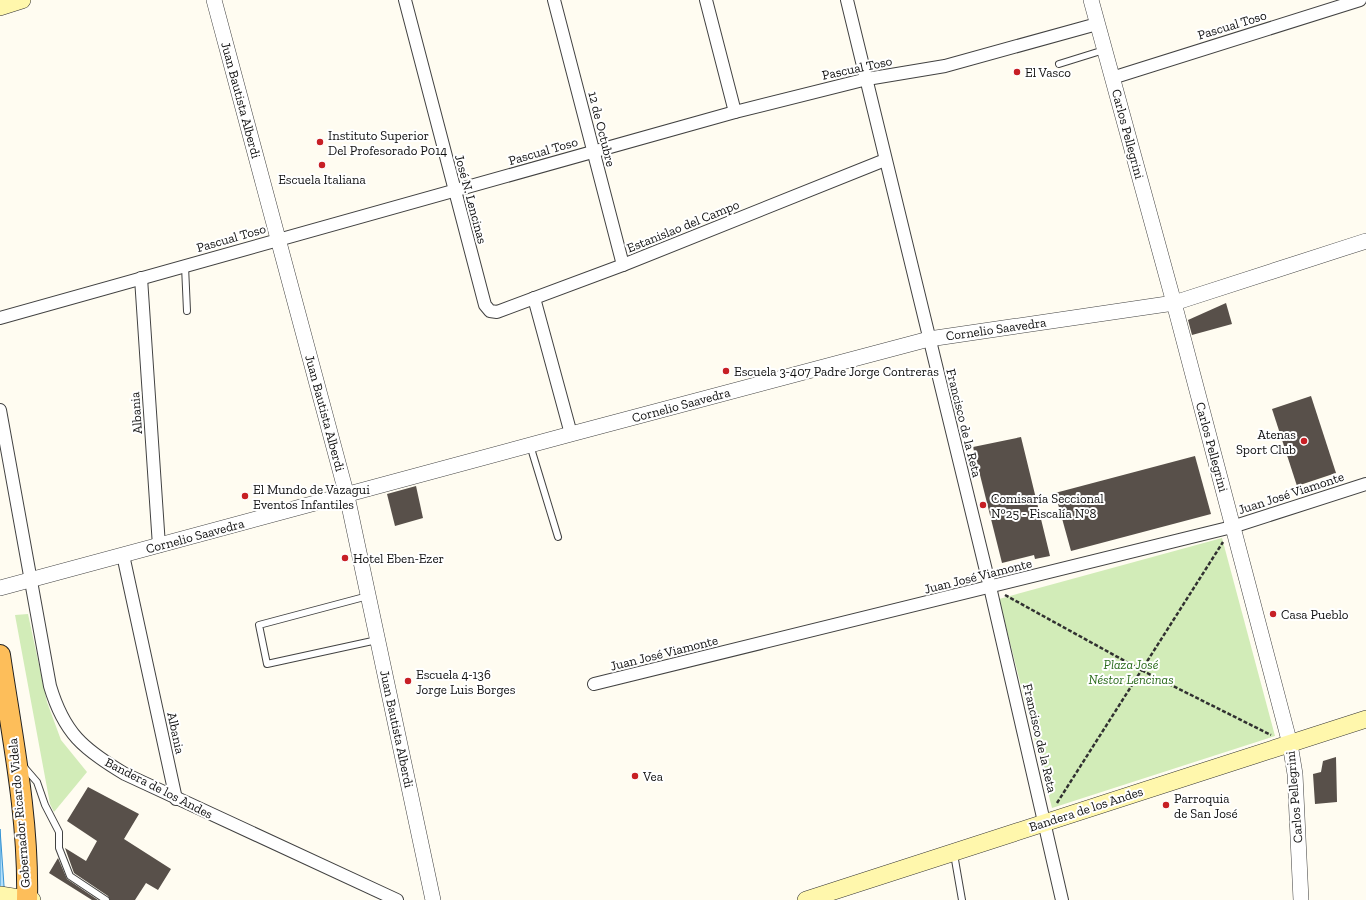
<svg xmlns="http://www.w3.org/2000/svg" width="1366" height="900" viewBox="0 0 1366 900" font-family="'Zilla Slab',serif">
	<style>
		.green { fill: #d2ecb8 }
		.water { fill: #b2def9; stroke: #3593d4 }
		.building { fill: #58504a }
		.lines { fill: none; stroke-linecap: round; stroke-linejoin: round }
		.service-casing { stroke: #424242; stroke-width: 8 }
		.minor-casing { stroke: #424242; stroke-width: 14 }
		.tertiary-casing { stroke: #424242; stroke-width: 16 }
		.secondary-casing { stroke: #313131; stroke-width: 18 }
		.trunk-casing { stroke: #202020; stroke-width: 22 }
		.path { stroke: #313131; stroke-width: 2.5; stroke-dasharray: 4 2; stroke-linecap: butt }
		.service { stroke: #fff; stroke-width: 6 }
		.minor { stroke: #fff; stroke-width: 12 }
		.tertiary { stroke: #fff; stroke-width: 15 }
		.secondary { stroke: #fff7ac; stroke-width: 17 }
		.trunk { stroke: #fdbe5a; stroke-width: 20 }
		.poi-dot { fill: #c71f25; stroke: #fff; stroke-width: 1.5 }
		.labels { text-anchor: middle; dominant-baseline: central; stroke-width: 4; stroke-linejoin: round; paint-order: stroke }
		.street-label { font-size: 13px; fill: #0f0f0f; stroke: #fff }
		.poi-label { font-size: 13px; fill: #0f0f0f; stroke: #fff; text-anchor: start }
		.park-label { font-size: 13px; font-style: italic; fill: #2a6b1b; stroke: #fff }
	</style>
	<rect width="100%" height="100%" fill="#fffcf1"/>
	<g class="green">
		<path d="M1222,538L1275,736L1052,808L999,599Z"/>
		<path d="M28,614L47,702L61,740L87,772L54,812L50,804L15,615Z"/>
	</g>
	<path class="water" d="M0,829L5,900H0Z"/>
	<g class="building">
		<path d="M1226,303L1232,324L1192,335L1188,320Z"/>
		<path d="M1311,396L1336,473L1297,486L1272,409Z"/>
		<path d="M1021,437L1050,556L1035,559L1034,555L1002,563L973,447Z"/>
		<path d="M1195,456L1211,514L1071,551L1055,493Z"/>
		<path d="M416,486L423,518L395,526L387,494Z"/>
		<path d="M1336,757L1337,802L1315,804L1313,774L1321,772L1323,761Z"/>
		<path d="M88,787L139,814L124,839L171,869L158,890L146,883L135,900H110L108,896L74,873L65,848L86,861L97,841L67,821Z"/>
		<path d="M58,858L67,879L98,900H92L49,873Z"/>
	</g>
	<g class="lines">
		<defs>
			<g id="service">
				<path d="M1059,64L1104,50"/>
				<path d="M185,266L187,311"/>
				<path d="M530,445L558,537"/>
				<path d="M368,596L259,625L267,664L377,640"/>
				<path d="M24,767L37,782L45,805L59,832V848L70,876L106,900"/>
				<path d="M954,854L962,900"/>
			</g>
			<g id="minor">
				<path d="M405,0L485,305L490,311L497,312L623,265L885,160"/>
				<path d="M554,0L623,265"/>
				<path d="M706,0L735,112"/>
				<path d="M847,0L990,587L1062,900"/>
				<path d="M1112,78L1360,0"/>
				<path d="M141,278L159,546"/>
				<path d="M534,298L571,434"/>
				<path d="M0,318L735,112L867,79L945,66L1097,24"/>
				<path d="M0,410L50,686C64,733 83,749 125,774L397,900"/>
				<path d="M123,555L176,799"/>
				<path d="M594,684L1232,527L1366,484"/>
			</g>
			<g id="tertiary">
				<path d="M214,0L347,496L433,900"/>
				<path d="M1091,0L1174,303L1290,744L1295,774L1301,900"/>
				<path d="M0,588L571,434L929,339L1174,303L1366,241"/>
			</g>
			<g id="secondary">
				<path d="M0,7L22,0"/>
				<path d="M0,895L32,900"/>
				<path d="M806,900L1366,719"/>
			</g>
			<path id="trunk" d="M0,655C12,736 29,818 27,900"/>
		</defs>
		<use href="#service" class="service-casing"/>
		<use href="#minor" class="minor-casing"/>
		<use href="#tertiary" class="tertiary-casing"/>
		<use href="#secondary" class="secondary-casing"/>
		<use href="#trunk" class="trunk-casing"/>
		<g class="path">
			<path d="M1005,595L1143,671L1271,735"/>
			<path d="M1057,803L1223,542"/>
		</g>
		<use href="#service" class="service"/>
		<use href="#minor" class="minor"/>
		<use href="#tertiary" class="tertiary"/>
		<use href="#secondary" class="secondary"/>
		<use href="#trunk" class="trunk"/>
	</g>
	<g class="poi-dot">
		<circle cx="1017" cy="72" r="4"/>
		<circle cx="320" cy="142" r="4"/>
		<circle cx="322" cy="165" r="4"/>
		<circle cx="726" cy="371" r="4"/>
		<circle cx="1304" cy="441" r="4"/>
		<circle cx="245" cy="496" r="4"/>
		<circle cx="983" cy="505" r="4"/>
		<circle cx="345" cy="558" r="4"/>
		<circle cx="1273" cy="614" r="4"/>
		<circle cx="408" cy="681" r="4"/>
		<circle cx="635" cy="776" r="4"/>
		<circle cx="1166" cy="805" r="4"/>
	</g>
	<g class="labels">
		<g class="street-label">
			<text transform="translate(1232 25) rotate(-17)">Pascual Toso</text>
			<text transform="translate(857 68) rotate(-12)">Pascual Toso</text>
			<text transform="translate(241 100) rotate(75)">Juan Bautista Alberdi</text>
			<text transform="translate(602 129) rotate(76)">12 de Octubre</text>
			<text transform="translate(1128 134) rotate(75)">Carlos Pellegrini</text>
			<text transform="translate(543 151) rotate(-16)">Pascual Toso</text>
			<text transform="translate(471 199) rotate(75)">José N. Lencinas</text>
			<text transform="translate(683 226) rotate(-22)">Estanislao del Campo</text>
			<text transform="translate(231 238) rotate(-16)">Pascual Toso</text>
			<text transform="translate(996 329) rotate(-8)">Cornelio Saavedra</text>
			<text transform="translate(681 405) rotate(-15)">Cornelio Saavedra</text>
			<text transform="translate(136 413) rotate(-94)">Albania</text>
			<text transform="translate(325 413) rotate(75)">Juan Bautista Alberdi</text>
			<text transform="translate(964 423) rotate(76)">Francisco de la Reta</text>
			<text transform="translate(1212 447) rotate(75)">Carlos Pellegrini</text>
			<text transform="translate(1291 493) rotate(-18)">Juan José Viamonte</text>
			<text transform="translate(195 536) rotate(-15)">Cornelio Saavedra</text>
			<text transform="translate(978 576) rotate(-14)">Juan José Viamonte</text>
			<text transform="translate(664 653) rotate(-14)">Juan José Viamonte</text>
			<text transform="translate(397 729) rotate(78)">Juan Bautista Alberdi</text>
			<text transform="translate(176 733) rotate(78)">Albania</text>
			<text transform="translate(1040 738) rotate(77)">Francisco de la Reta</text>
			<text transform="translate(159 788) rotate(27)">Bandera de los Andes</text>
			<text transform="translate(1294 797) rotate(-95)">Carlos Pellegrini</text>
			<text transform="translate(1086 809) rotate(-18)">Bandera de los Andes</text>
			<text transform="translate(19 813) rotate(-95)">Gobernador Ricardo Videla</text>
		</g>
		<g class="poi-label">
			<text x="1025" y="72">El Vasco</text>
			<text x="328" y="135">Instituto Superior<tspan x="328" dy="15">Del Profesorado P014</tspan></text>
			<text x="322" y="179" text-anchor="middle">Escuela Italiana</text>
			<text x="734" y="371">Escuela 3-407 Padre Jorge Contreras</text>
			<text x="1296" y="434" text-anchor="end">Atenas<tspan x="1296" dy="15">Sport Club</tspan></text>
			<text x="253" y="489">El Mundo de Vazagui<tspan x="253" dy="15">Eventos Infantiles</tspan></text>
			<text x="991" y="498">Comisaría Seccional<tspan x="991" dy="15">N°25 - Fiscalía N°8</tspan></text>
			<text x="353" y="558">Hotel Eben-Ezer</text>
			<text x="1281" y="614">Casa Pueblo</text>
			<text x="416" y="674">Escuela 4-136<tspan x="416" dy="15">Jorge Luis Borges</tspan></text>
			<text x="643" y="776">Vea</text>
			<text x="1174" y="798">Parroquia<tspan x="1174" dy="15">de San José</tspan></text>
		</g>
		<g class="park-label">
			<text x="1131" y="664">Plaza José<tspan x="1131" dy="15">Néstor Lencinas</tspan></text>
		</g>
	</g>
</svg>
